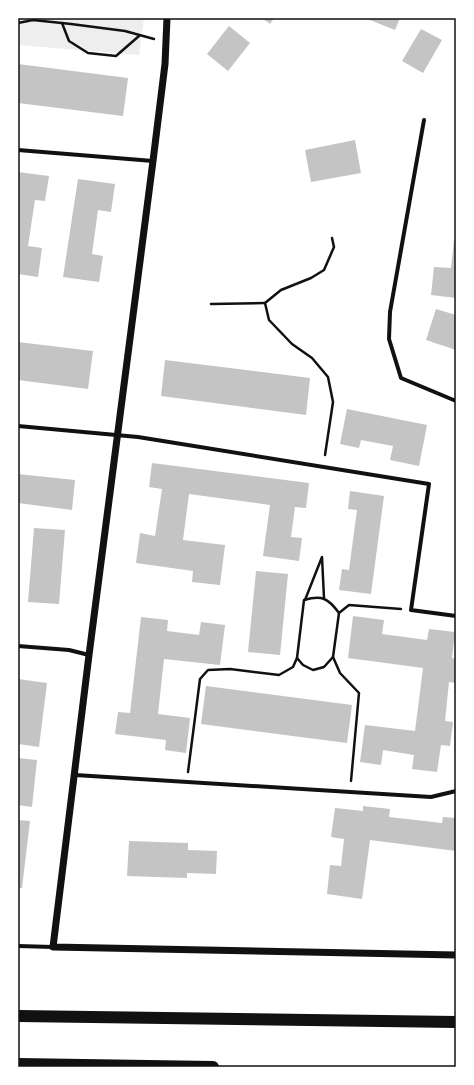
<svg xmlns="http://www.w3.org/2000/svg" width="474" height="1085" viewBox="0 0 474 1085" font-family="'Roboto Serif',serif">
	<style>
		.green { fill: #eee }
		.building { fill: #c4c4c4 }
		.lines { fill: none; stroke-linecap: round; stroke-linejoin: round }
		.path { stroke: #111; stroke-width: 2.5 }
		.minor { stroke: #111; stroke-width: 4 }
		.tertiary { stroke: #111; stroke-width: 7 }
		.motorway { stroke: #111; stroke-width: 12 }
		.neatline { fill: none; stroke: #111; stroke-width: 1.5 }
	</style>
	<rect width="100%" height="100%" fill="#fff"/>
	<path class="green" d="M18,18H144L139,55L18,45Z"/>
	<g class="building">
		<path d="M262,18H274L270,24Z"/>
		<path d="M365,18H400L395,30Z"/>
		<path d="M229,26L250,43L228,71L207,54Z"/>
		<path d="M421,29L442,40L423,73L402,61Z"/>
		<path d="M18,64L128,78L123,116L18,103Z"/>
		<path d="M355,140L361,173L311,182L305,150Z"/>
		<path d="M18,172L49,176L45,201L35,200L28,246L42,248L38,277L18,274Z"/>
		<path d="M78,179L115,184L111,212L98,210L92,254L103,256L99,282L63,277Z"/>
		<path d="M454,240H456V298L431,295L434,267L451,268Z"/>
		<path d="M436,309L456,315V350L426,340Z"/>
		<path d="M18,342L93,351L88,389L18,380Z"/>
		<path d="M165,360L310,378L306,415L161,396Z"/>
		<path d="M347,409L427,425L419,466L390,460L393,446L361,440L359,448L340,444Z"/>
		<path d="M152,463L309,483L306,508L295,507L291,537L302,538L299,561L263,556L270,505L189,494L183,540L225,545L220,585L192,582L193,571L136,563L140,533L155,536L162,489L149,487Z"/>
		<path d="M18,474L75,480L72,510L18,503Z"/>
		<path d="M350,491L384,496L371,594L339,590L342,569L349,570L357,510L348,509Z"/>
		<path d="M34,528L65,530L59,604L28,602Z"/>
		<path d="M256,571L288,574L280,655L248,652Z"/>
		<path d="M353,616L384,620L382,634L427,640L429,629L455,632L452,658L456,659V683L449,682L445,721L453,722L450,746L441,745L437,772L412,769L414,755L383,750L381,765L360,762L365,725L415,731L423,668L348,658Z"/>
		<path d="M141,617L168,620L167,631L199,635L201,622L225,625L220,665L164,659L158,714L190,718L186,753L165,750L166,740L115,734L118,712L130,713Z"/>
		<path d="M18,679L47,683L39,747L18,744Z"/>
		<path d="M206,686L352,705L347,743L201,724Z"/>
		<path d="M18,758L37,760L32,807L18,805Z"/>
		<path d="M363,806L390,809L389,817L442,823L443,817L456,818V851L370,840L362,899L327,894L330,865L341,866L344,839L331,837L335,808L363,811Z"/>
		<path d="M18,820L30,821L22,888H18Z"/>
		<path d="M129,841L188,843V850L217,851L216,874L187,873V878L127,876Z"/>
	</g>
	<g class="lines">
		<g class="path">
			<path d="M18,23L33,20L71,24L125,31L154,39"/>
			<path d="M62,23L69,41L88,53L116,56L139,36"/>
			<path d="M211,304L265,303"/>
			<path d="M325,455L333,402L328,377L312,358L292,344L269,320L265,303L281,290L311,278L324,270L334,247L332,238"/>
			<path d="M305,600L322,557L324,598"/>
			<path d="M339,613C328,598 322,595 304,600L297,658L303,665L313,670L324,667L333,657L339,613L349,605L401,609"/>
			<path d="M333,657L340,673L359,693L351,781"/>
			<path d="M188,772L200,679L208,670L230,669L279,675L293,667L297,658"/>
		</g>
		<g class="minor">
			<path d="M424,120L390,312L389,339L401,378L456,401"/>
			<path d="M18,150L153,161"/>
			<path d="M18,426L138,437L429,484L411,610L456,616"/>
			<path d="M18,646L69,650L89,655"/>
			<path d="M75,775L431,797L456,791"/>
			<path d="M18,946L53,947"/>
		</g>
		<path class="tertiary" d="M167,18L165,64L153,161L89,655L53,947L456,955"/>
		<g class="motorway">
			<path d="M18,1016L456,1022"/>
			<path d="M18,1064L213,1067"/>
		</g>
	</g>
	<rect width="474" height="1085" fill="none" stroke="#ffffff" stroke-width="38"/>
	<rect x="19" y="19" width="436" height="1047" class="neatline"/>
</svg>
